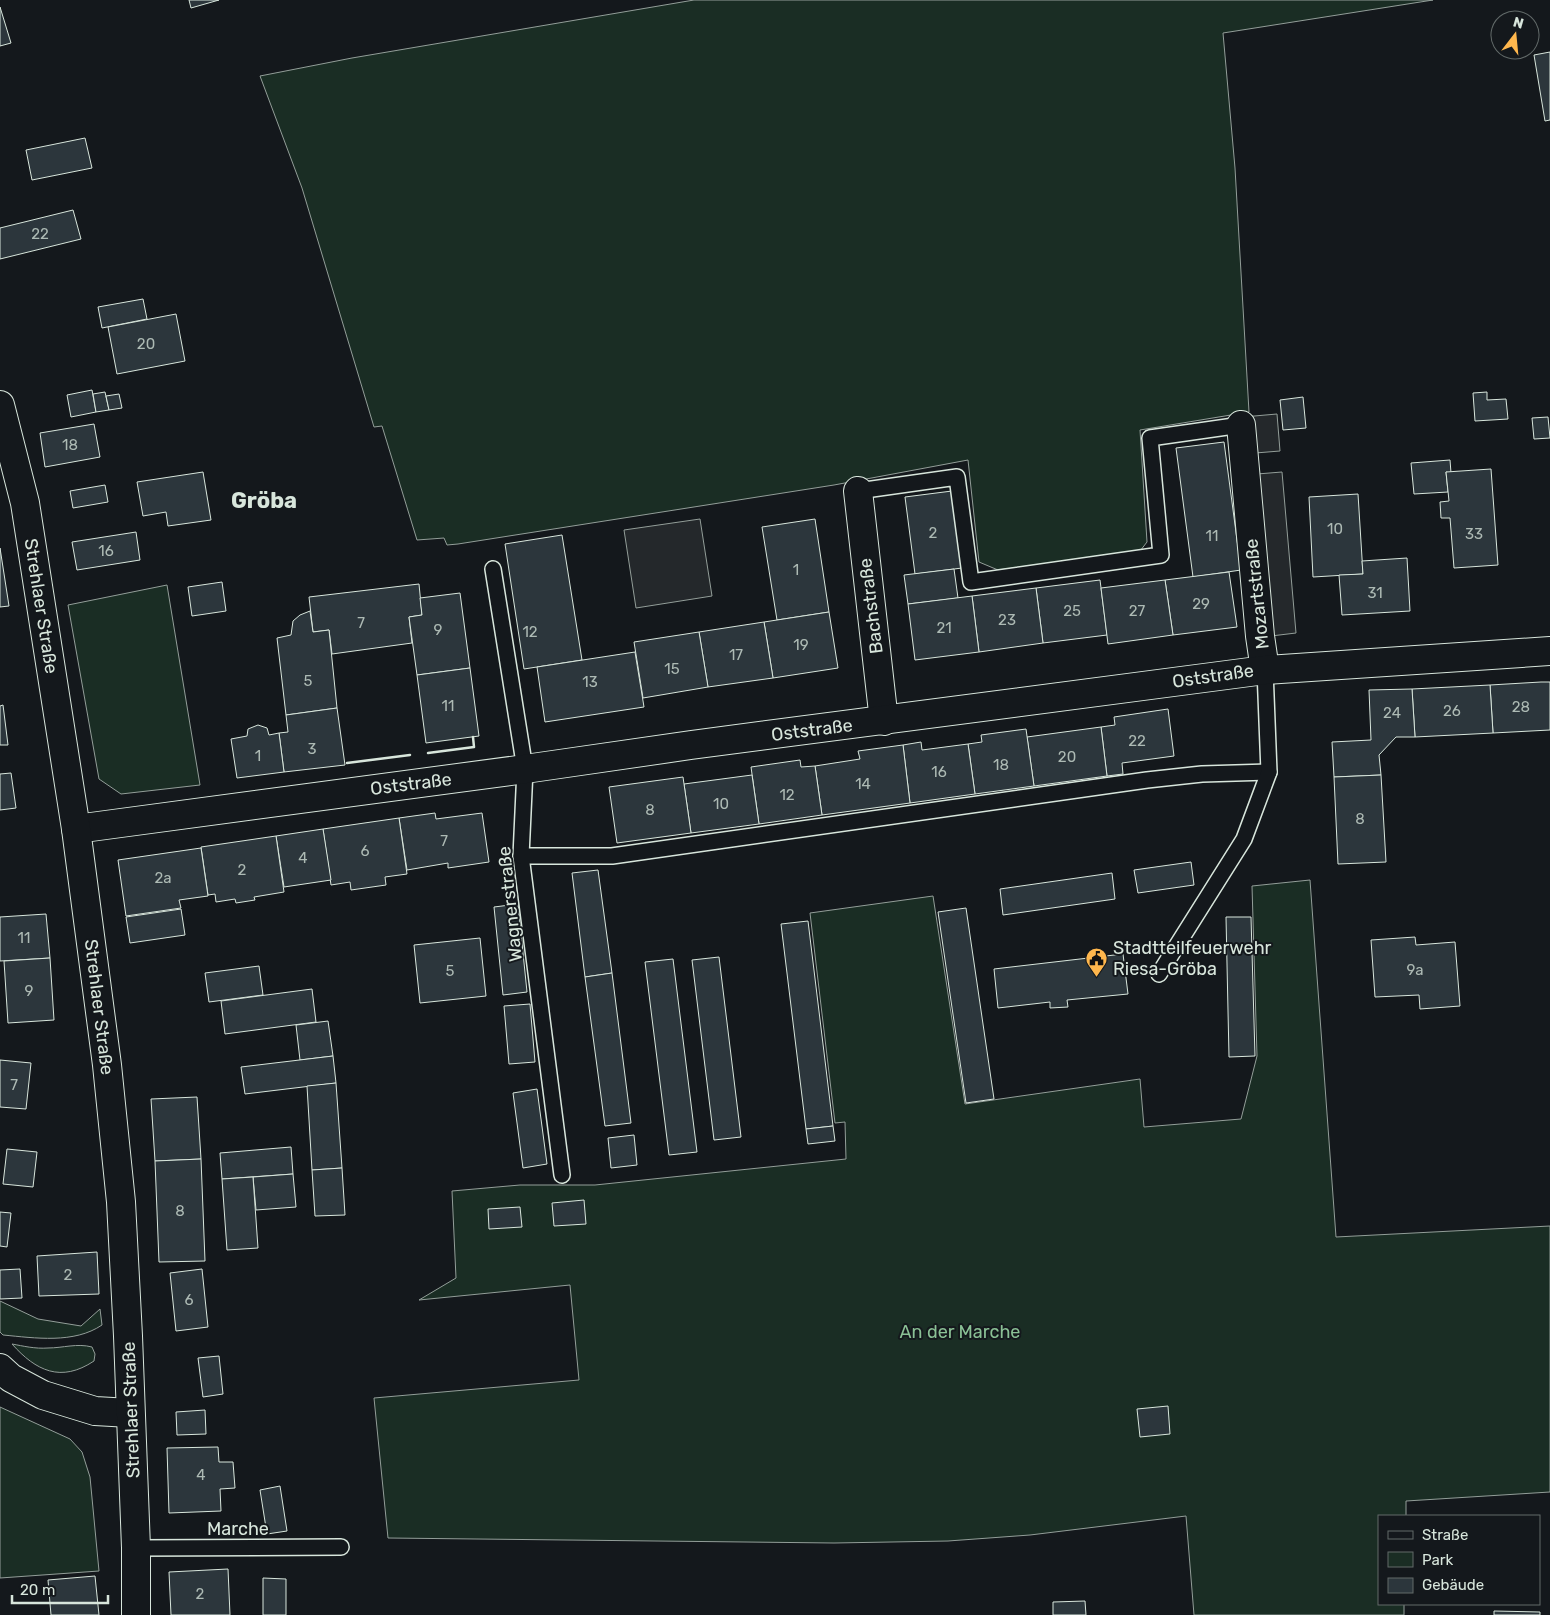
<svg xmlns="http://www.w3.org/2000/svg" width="1550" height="1615" viewBox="0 0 1550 1615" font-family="Rubik,sans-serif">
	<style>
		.green { fill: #1a2d24; stroke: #939e99 }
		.parking { fill: #24282b; stroke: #939e99 }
		.building { fill: #2c363c; stroke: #d8e6dc }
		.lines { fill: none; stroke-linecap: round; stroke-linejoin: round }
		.service-casing { stroke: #d8e6dc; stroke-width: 18 }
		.minor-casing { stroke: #d8e6dc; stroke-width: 30 }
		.primary-casing { stroke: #d8e6dc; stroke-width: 30 }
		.service { stroke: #14181c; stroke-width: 15 }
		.minor { stroke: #14181c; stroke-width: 28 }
		.primary { stroke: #14181c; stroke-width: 28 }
		.wall { stroke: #d8e6dc; stroke-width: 2.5 }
		.labels { text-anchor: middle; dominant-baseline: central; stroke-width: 4; stroke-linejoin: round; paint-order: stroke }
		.number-label { font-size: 15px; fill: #adbab4 }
		.street-label { font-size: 18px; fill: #d8e6dc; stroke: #14181c }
		.poi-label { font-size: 18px; fill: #d8e6dc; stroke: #14181c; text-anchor: start }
		.park-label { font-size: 18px; fill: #8ac095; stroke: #14181c }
		.district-label { font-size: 22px; font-weight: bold; fill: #d8e6dc; stroke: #14181c }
	</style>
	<rect width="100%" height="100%" fill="#14181c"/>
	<g class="green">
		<path d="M694,0H1433L1223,33L1235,168L1249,412L1140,430L1147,542L1140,551L998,570L979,562L968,460L834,485L458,544L447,545L444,538L417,540L382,426L374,427L302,188L260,76L352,58Z"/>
		<path d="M167,585L200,785L121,794L99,779L68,605Z"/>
		<path d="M1310,880L1336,1237L1550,1226V1492L1406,1501V1516H1379V1604H1404V1615H1194L1186,1516L1030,1535L948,1541L834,1543L388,1538L374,1398L579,1380L570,1285L419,1300L456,1278L452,1191L520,1185H595L846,1159L845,1122L835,1123L810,913L933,896L965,1104L1140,1079L1144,1127L1241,1119L1257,1056L1252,886Z"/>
		<path d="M0,1301L38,1319L81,1326L100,1309L102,1325C74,1344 35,1338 3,1335L0,1332Z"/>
		<path d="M12,1344C23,1346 35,1349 48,1348C63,1348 77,1343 92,1347L95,1354L94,1361C61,1383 36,1371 12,1344Z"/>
		<path d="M0,1407L70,1439L82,1452L90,1477L99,1571L0,1578Z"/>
	</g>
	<g class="parking">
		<path d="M1277,414L1280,451L1243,454V417Z"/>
		<path d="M1282,472L1296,633L1271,636L1257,474Z"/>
		<path d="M700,519L712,596L636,608L624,530Z"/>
	</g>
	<g class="building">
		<path d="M189,0H219L191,8Z"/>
		<path d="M0,7L11,43L0,46Z"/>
		<path d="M1550,52V120L1545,121L1534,55Z"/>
		<path d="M85,138L92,168L32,180L26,150Z"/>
		<path d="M73,210L81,239L0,259V228Z"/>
		<path d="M143,299L147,319L102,328L98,307Z"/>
		<path d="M176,314L185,361L117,374L108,327Z"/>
		<path d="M92,390L96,412L71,417L67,395Z"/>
		<path d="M105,392L109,410L96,412L93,394Z"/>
		<path d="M1487,392V400L1506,399L1508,419L1475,421L1473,393Z"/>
		<path d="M119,394L122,408L109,410L106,396Z"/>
		<path d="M1303,397L1306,428L1283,430L1280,400Z"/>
		<path d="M1548,417L1550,438L1534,439L1532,418Z"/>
		<path d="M94,424L100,457L45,467L40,433Z"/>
		<path d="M1224,442L1241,570L1193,577L1176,448Z"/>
		<path d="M1450,460L1451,473L1446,472L1448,492L1414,494L1411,463Z"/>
		<path d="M1491,469L1498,565L1454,568L1450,518H1441L1440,502L1449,501L1446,472Z"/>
		<path d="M203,472L211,520L168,526L166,512L143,516L137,482Z"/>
		<path d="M105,485L108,502L73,508L70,491Z"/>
		<path d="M952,491L962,568L915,574L905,497Z"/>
		<path d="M1358,494L1363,574L1313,577L1309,497Z"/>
		<path d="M815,519L829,612L777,620L762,527Z"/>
		<path d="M136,532L140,560L77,570L72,542Z"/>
		<path d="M562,535L582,660L524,669L505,544Z"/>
		<path d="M0,548L9,606L0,607Z"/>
		<path d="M1407,558L1410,611L1342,615L1339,575L1363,574L1362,561Z"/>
		<path d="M954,569L958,598L908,604L904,575Z"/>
		<path d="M1229,572L1237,627L1173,635L1165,580Z"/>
		<path d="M1100,580L1107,635L1043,643L1036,588Z"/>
		<path d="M1165,580L1173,635L1108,644L1101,588Z"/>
		<path d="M222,582L226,611L192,616L188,587Z"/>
		<path d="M419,584L422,615L409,617L412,643L332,654L329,630L313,632L309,597Z"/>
		<path d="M1036,588L1043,643L979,652L972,596Z"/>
		<path d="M460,593L470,668L417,675L409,617L422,615L420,598Z"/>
		<path d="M972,596L979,652L915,660L908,604Z"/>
		<path d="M310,611L313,632L329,630L337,708L286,715L277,638L291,635L293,621L300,615Z"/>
		<path d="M829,612L838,668L773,678L764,622Z"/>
		<path d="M764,622L773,678L708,687L699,632Z"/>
		<path d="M699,632L708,687L643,698L634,642Z"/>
		<path d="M635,652L644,707L545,722L537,667Z"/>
		<path d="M470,668L479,736L426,743L417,675Z"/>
		<path d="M1541,682H1550V730L1493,733L1490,685Z"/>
		<path d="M1490,685L1493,733L1415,737L1412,689Z"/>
		<path d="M1412,689L1415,737H1396L1379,755L1381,775L1334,777L1332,742L1371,740L1369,690Z"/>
		<path d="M3,705L8,745H0V706Z"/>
		<path d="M337,708L345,765L284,772L279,733L288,732L286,715Z"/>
		<path d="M1168,709L1174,756L1122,763L1123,774L1107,776L1101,727L1115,725L1114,717Z"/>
		<path d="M258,725L267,728L269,735L279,733L284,772L237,778L231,739L247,736L248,729Z"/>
		<path d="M1101,727L1107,776L1034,786L1027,737Z"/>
		<path d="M1026,729L1034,786L975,794L968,744L982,742L981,735Z"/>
		<path d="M921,742L922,750L968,744L975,794L910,803L903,745Z"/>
		<path d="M903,745L910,803L822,815L815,766L860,759L858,751Z"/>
		<path d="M800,760L801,767L815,766L822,815L759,824L751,767Z"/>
		<path d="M11,773L16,808L0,810V774Z"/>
		<path d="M752,775L759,824L691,833L684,784Z"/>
		<path d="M1381,775L1386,862L1338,864L1334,777Z"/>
		<path d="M683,777L691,833L617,843L609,787Z"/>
		<path d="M435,813L436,819L482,813L489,862L448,868V863L407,870L399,818Z"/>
		<path d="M399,818L407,874L385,877L386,885L351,890L350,882L331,885L323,829Z"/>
		<path d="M323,829L331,880L284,887L276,836Z"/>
		<path d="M276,836L284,892L254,897L255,900L236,903L235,899L216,902L215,894L208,895L201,847Z"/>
		<path d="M201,848L208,896L179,900L181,908L126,916L118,860Z"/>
		<path d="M1191,862L1194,885L1138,893L1134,870Z"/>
		<path d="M598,870L612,973L585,977L572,873Z"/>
		<path d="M1112,873L1115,899L1003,915L1000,889Z"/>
		<path d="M518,904L527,992L503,995L494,907Z"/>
		<path d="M966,908L994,1099L966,1103L938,912Z"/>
		<path d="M181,909L185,935L130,943L126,917Z"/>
		<path d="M46,914L50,958L0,961V917Z"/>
		<path d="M1226,917H1251L1255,1056L1229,1057Z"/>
		<path d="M808,921L833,1126L806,1129L781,924Z"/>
		<path d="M1415,937L1416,945L1455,942L1460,1006L1420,1009L1419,995L1375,997L1371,940Z"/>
		<path d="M480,938L486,996L420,1003L414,945Z"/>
		<path d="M1123,954L1128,994L1067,1000L1068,1007L1050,1008V1002L998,1008L994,969Z"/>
		<path d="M719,957L741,1137L714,1140L692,960Z"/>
		<path d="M50,958L54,1020L8,1023L4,961Z"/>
		<path d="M673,959L697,1152L669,1155L645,962Z"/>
		<path d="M259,966L263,995L209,1002L205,973Z"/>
		<path d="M612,973L631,1123L605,1126L585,977Z"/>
		<path d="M312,989L316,1022L225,1034L221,1001Z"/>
		<path d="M530,1004L535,1062L509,1064L504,1006Z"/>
		<path d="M328,1021L333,1056L300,1060L296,1025Z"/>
		<path d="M333,1056L336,1083L245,1094L241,1067Z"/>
		<path d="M0,1060L31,1063L26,1109L0,1107Z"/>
		<path d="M336,1083L342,1168L312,1170L307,1086Z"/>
		<path d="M537,1089L547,1164L523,1168L513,1093Z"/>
		<path d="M197,1097L201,1159L155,1161L151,1099Z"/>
		<path d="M833,1126L835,1141L808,1144L806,1129Z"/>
		<path d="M634,1135L637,1165L611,1168L608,1138Z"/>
		<path d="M291,1147L293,1174L222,1179L220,1153Z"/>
		<path d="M7,1149L37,1152L33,1187L3,1184Z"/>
		<path d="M201,1159L205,1261L159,1262L155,1161Z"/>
		<path d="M342,1168L345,1215L315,1216L312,1170Z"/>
		<path d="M293,1174L296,1207L256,1210L253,1177Z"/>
		<path d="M253,1177L258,1248L227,1250L222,1179Z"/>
		<path d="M584,1200L586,1224L554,1226L552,1203Z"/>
		<path d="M520,1207L522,1227L489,1229L488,1209Z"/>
		<path d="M0,1212L11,1213L7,1247L0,1246Z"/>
		<path d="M97,1252L99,1294L39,1296L37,1256Z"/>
		<path d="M20,1269L22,1298L0,1299V1270Z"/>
		<path d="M202,1269L208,1327L176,1331L170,1273Z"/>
		<path d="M219,1356L223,1394L203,1397L198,1358Z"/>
		<path d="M1168,1406L1170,1434L1140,1437L1137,1409Z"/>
		<path d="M205,1410L206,1434L177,1435L176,1412Z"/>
		<path d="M218,1447L219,1462H233L235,1488L220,1489L221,1511L169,1513L167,1448Z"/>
		<path d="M280,1486L287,1531L267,1534L260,1490Z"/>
		<path d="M228,1569L230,1615H171L169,1572Z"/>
		<path d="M95,1576L99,1615H51L48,1580Z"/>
		<path d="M263,1578L286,1579V1615H263Z"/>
		<path d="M1085,1601L1086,1615H1053V1602Z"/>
		<path d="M1494,1611L1540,1612V1615H1494Z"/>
	</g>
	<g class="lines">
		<defs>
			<g id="service">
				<path d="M858,491L957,477L971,582L1161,555L1150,438L1241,425"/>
				<path d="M493,569L525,769L521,856L562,1175"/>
				<path d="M521,856H612L1147,780L1202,774L1269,772"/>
				<path d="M1159,974L1244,839L1269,772L1265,670"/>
				<path d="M136,1548L341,1547"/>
			</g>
			<g id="minor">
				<path d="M1241,425L1260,636L1265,670"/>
				<path d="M858,491L884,721"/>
				<path d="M76,829L525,769L691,745L1265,670L1550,651"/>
				<path d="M0,1368L11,1378L43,1395L95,1411L130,1413"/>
			</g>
			<path id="primary" d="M0,405L25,503L76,829L107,1065L121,1202L128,1336L136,1548V1615"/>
		</defs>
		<use href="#service" class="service-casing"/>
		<use href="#minor" class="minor-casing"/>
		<use href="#primary" class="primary-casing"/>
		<use href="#service" class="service"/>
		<use href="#minor" class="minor"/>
		<use href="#primary" class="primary"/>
		<g class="wall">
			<path d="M428,753L474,747L473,737"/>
			<path d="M347,763L410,755"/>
		</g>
	</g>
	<defs>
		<symbol id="civic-pin" viewBox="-11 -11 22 30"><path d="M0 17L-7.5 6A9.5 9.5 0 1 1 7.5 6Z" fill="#ffb74d" stroke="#14181c"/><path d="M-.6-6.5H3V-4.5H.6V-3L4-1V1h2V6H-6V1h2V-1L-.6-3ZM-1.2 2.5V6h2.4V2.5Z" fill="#111"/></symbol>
	</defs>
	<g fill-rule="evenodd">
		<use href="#civic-pin" x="1084" y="946" width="25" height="34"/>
	</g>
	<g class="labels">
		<g class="number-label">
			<text x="40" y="234">22</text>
			<text x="146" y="344">20</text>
			<text x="70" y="445">18</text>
			<text x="1335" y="529">10</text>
			<text x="933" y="533">2</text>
			<text x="1474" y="534">33</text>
			<text x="1212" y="536">11</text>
			<text x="106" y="551">16</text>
			<text x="796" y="570">1</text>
			<text x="1375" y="593">31</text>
			<text x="1201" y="604">29</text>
			<text x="1072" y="611">25</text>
			<text x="1137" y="611">27</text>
			<text x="1007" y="620">23</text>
			<text x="361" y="623">7</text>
			<text x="944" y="628">21</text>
			<text x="438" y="630">9</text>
			<text x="530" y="632">12</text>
			<text x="801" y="645">19</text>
			<text x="736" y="655">17</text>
			<text x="672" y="669">15</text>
			<text x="308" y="681">5</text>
			<text x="590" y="682">13</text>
			<text x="448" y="706">11</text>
			<text x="1521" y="707">28</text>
			<text x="1452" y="711">26</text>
			<text x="1392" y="713">24</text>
			<text x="1137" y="741">22</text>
			<text x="312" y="749">3</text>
			<text x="258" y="756">1</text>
			<text x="1067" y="757">20</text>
			<text x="1001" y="765">18</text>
			<text x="939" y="772">16</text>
			<text x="863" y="784">14</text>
			<text x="787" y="795">12</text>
			<text x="721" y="804">10</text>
			<text x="650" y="810">8</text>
			<text x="1360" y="819">8</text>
			<text x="444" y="841">7</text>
			<text x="365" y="851">6</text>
			<text x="303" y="858">4</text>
			<text x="242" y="870">2</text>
			<text x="163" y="878">2a</text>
			<text x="24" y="938">11</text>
			<text x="1415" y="970">9a</text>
			<text x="450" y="971">5</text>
			<text x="29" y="991">9</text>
			<text x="14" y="1085">7</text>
			<text x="180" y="1211">8</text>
			<text x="68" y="1275">2</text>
			<text x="189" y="1300">6</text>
			<text x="201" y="1475">4</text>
			<text x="200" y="1594">2</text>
		</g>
		<g class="street-label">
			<text transform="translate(1257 594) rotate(-96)">Mozartstraße</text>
			<text transform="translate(41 606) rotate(81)">Strehlaer Straße</text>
			<text transform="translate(871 606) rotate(-97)">Bachstraße</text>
			<text transform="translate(1213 676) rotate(-8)">Oststraße</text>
			<text transform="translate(812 730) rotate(-7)">Oststraße</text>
			<text transform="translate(411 784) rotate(-7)">Oststraße</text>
			<text transform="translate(510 904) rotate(-96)">Wagnerstraße</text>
			<text transform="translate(99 1007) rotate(83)">Strehlaer Straße</text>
			<text transform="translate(131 1410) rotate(-92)">Strehlaer Straße</text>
			<text x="238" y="1529">Marche</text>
		</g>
		<g class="poi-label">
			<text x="1113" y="948">Stadtteilfeuerwehr<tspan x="1113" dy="21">Riesa-Gröba</tspan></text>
		</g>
		<g class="park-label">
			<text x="960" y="1332">An der Marche</text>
		</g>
		<g class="district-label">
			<text x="264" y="500">Gröba</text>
		</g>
	</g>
	<rect x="1378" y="1515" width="162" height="90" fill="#14181c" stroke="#626a69"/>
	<rect x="1388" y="1531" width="25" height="8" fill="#14181c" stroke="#626a69"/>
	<text x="1422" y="1540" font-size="15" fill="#d8e6dc">Straße</text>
	<rect x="1388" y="1552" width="25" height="15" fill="#1a2d24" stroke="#626a69"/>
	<text x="1422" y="1565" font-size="15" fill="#d8e6dc">Park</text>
	<rect x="1388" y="1578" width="25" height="15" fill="#2c363c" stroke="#626a69"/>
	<text x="1422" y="1590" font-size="15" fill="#d8e6dc">Gebäude</text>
	<g transform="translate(1515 35) rotate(16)"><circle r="24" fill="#14181c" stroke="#626a69"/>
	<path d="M0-4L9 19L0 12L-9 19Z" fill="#ffb74d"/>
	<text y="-8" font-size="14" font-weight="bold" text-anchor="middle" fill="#d8e6dc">N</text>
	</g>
	<path d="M12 1595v8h96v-8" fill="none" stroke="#d8e6dc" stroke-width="2.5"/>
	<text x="20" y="1595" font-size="15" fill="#d8e6dc" stroke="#14181c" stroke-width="4" paint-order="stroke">20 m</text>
</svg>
